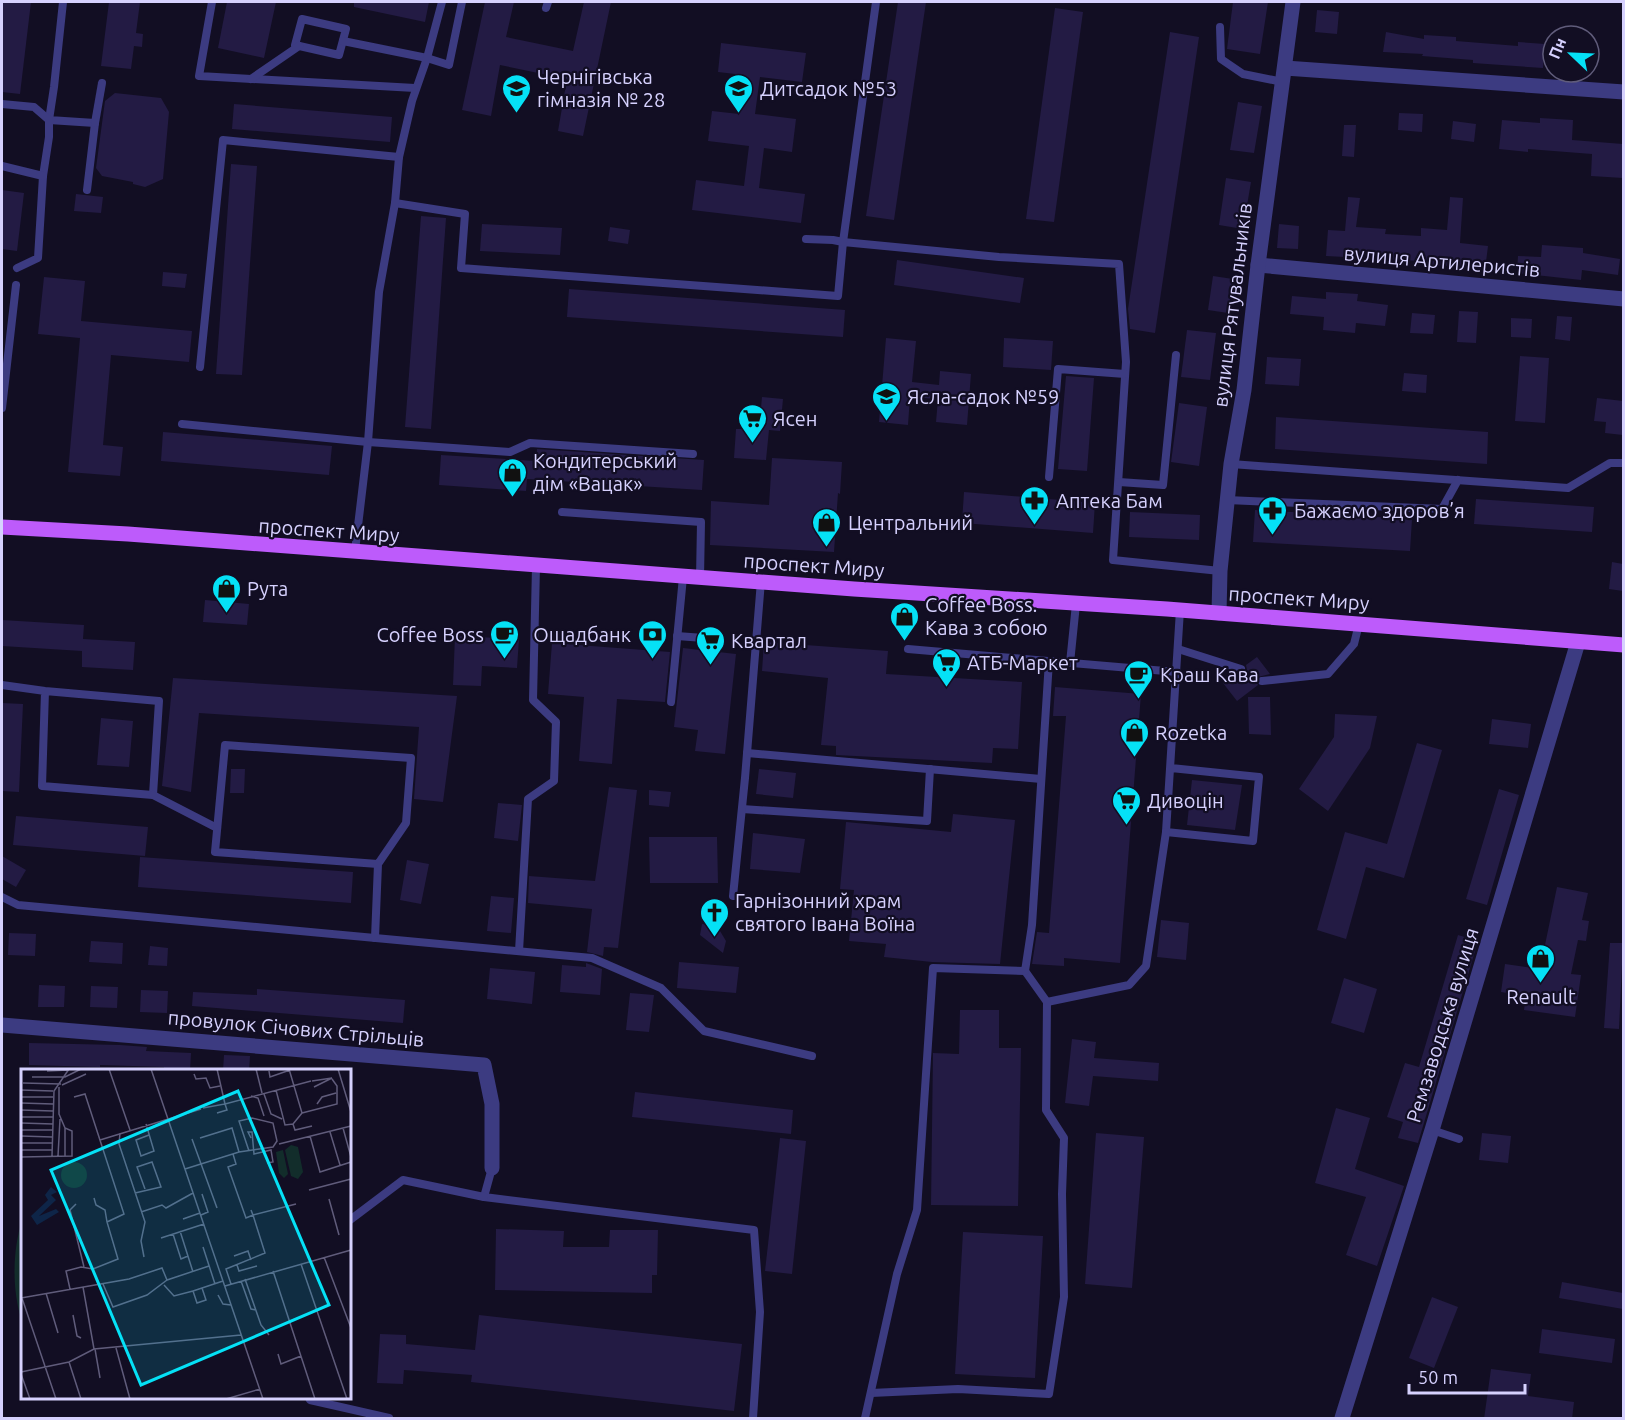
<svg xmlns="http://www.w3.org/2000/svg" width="1625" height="1420" viewBox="0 0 1625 1420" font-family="Ubuntu,sans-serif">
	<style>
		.green { fill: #122d2b }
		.building { fill: #231b44 }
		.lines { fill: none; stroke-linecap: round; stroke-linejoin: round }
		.lane { stroke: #3c3b81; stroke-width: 8 }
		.street { stroke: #3c3b81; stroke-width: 15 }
		.primary { stroke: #bd5bfb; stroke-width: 15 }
		.labels { text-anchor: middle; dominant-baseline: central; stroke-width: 4.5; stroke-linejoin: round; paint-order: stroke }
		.poi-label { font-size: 20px; fill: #d6d1fe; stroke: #120e23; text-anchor: start }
		.street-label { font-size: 20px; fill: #d6d1fe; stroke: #120e23 }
		.inset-road { fill: none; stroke: #605c7b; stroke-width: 1.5 }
		.view { fill: #05e1f6; fill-opacity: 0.15; stroke: #05e1f6; stroke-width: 3 }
		.inset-edge { fill: none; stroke: #d6d1fe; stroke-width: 3 }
	</style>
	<rect width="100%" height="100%" fill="#120e23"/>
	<path class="green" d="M22,1220V1322C12,1290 12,1253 22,1220Z"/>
	<g class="building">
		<path d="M2,2H31L20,94L2,92Z"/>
		<path d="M109,2H140L136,33L143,34L142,47L134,46L131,69L101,66Z"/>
		<path d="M227,2H276L264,58L218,48Z"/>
		<path d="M354,2H429L425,22L354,7Z"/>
		<path d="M485,2H514L506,37L573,51L584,2H611L583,136L558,131L567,79L500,65L491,116L462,110Z"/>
		<path d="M898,2H926L894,220L866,216Z"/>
		<path d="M1233,2H1268L1260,54L1227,49Z"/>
		<path d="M1055,8L1083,12L1054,222L1026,219Z"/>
		<path d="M1317,10L1339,12L1337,34L1315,32Z"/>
		<path d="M1170,32L1199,37L1155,333L1130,329L1128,309Z"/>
		<path d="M1386,32L1424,39V35L1456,37V41L1518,46V42L1545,44L1543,68L1473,63V60L1422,56L1423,54L1383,52Z"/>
		<path d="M721,43L806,53L802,82L760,77L755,114L796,119L792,152L764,148L759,188L805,194L801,223L692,210L696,180L744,186L749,146L708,141L712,111L739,114L744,75L718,72Z"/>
		<path d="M115,93L161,98L169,112L163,179L145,187L133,184V182L102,176L96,168L105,101Z"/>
		<path d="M1238,102L1262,106L1254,153L1230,150Z"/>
		<path d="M234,104L392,117L390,142L232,129Z"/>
		<path d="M1399,113L1423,114L1422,132L1398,130Z"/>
		<path d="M1540,118L1573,120L1572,140L1623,144V178L1591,176L1592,154L1528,149V152L1499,149L1502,120L1540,123Z"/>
		<path d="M1453,121L1476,124L1474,142L1451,139Z"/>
		<path d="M1344,125H1356L1354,157L1342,156Z"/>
		<path d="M231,164L257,166L242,375L216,374Z"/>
		<path d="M1226,178L1251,182L1243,229L1219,225Z"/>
		<path d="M2,190L24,193L17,251L2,249Z"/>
		<path d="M76,194L103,197L101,213L74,211Z"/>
		<path d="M1348,197L1360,198L1356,227L1386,229L1385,234L1421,236V228L1447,230L1450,197L1463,198L1460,243L1488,246L1485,270L1452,266L1418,265L1419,261L1326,256L1328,230L1345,231Z"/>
		<path d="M421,216L446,218L431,429L405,427Z"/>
		<path d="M482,224L562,228L560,255L480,251Z"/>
		<path d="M1279,224L1299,226L1298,249L1277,248Z"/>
		<path d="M610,227L630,230L628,244L608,241Z"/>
		<path d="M1542,245L1583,248V253L1620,259L1618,275L1582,270L1581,280L1517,273L1518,256L1541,257Z"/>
		<path d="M897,260L1024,278L1020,303L894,285Z"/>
		<path d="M163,272L187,274L185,288L162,286Z"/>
		<path d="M1213,276L1233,279L1228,313L1208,310Z"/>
		<path d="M44,277L85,281L81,321L192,331L189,362L111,355L103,445L123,447L120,476L68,472L80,338L38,334Z"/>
		<path d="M569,289L845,310L843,337L567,317Z"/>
		<path d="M1326,292L1358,294L1357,301L1388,305L1385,326L1356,323L1355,333L1323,330L1324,317L1290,314L1292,296L1326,299Z"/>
		<path d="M1459,311L1478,312L1476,343L1457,342Z"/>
		<path d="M1412,313L1435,315L1433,334L1410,333Z"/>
		<path d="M1557,316L1572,317L1570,341L1555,339Z"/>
		<path d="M1511,318L1532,319L1531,338L1511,337Z"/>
		<path d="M1187,330L1216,333L1210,380L1181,377Z"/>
		<path d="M886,338L916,341L912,382L939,385L940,371L971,374L967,425L936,422L938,399L910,397L908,425L879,422Z"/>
		<path d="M1004,338L1053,341L1051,370L1003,367Z"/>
		<path d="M1520,356L1549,358L1545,423L1515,421Z"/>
		<path d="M1267,357L1301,359L1299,386L1265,384Z"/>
		<path d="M1404,373L1427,375L1426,393L1402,391Z"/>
		<path d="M1066,376L1094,378L1087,471L1058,469Z"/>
		<path d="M762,397L783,399L780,431L769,430L766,460L734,458L736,429H760H759Z"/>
		<path d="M1597,398L1623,401V435L1605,433L1606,422L1594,421Z"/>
		<path d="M1179,403L1207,407L1199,466L1171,462Z"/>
		<path d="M1276,417L1488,432L1487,464L1275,449Z"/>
		<path d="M163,432L332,446L329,475L161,461Z"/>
		<path d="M537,449L704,460L702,490L527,479L526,491L439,485L441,455L536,461Z"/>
		<path d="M772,458L842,462L840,494L838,493L834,552L710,545L711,501L769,505Z"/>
		<path d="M964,492L1095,503L1093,533L962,523Z"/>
		<path d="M1476,499L1594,507L1592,532L1474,524Z"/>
		<path d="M1255,510L1412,519L1410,551L1253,542Z"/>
		<path d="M1130,512L1200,515L1199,540L1129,537Z"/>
		<path d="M1612,562L1623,564V591L1609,589Z"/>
		<path d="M205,600L249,604L247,625L203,622Z"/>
		<path d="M2,620L84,625L83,639L135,642L133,670L82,667V651L2,646Z"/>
		<path d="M455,636L519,639L517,668L482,666L481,686L453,685Z"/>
		<path d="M764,642L888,651L886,674L1022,682L1018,749L993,748L992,763L836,755V746L821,745L828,678L762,671Z"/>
		<path d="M552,643L670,652L665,702L617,699L612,764L579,761L584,697L548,694Z"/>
		<path d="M683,648L736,654L725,754L695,751L698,730L674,727Z"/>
		<path d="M1257,657L1270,674L1258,677L1256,681L1258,685L1237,701L1223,683L1235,674H1245L1247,670L1246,665Z"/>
		<path d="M173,678L457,696L443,802L414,799L419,727L199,713L191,792L162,786Z"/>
		<path d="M1055,687L1141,694L1120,963L1064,958V966L1032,964L1037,932L1049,933L1066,716H1053Z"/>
		<path d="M1248,697H1270L1271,735L1249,734Z"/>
		<path d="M2,703L23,704L19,792L2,791Z"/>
		<path d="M1335,714L1377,716L1370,748L1328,811L1299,789L1334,737Z"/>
		<path d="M101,718L133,721L129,767L97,765Z"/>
		<path d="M1492,719L1531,724L1528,748L1489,744Z"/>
		<path d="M1417,743L1442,750L1404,878L1366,867L1346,939L1317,930L1345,832L1387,844Z"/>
		<path d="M231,769H245L244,793H230Z"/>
		<path d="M759,769L796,773L793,798L756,794Z"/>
		<path d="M1192,780L1242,785L1235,830L1187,825Z"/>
		<path d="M609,787L637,790L618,948L604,947L603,956L587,952L592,909L528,903L529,876L595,881Z"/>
		<path d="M1499,789L1519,795L1487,905L1466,899Z"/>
		<path d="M649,790L671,792L669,807L649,805Z"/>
		<path d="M498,803L522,805L518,841L494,838Z"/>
		<path d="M953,814L1015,820L1000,964L932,962L884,957L886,944L849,941L854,890L840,889L846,822L951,832Z"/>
		<path d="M16,816L148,827L145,856L13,845Z"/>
		<path d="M753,833L805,839L800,873L750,869Z"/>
		<path d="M649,837H717L718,883H650Z"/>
		<path d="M2,856L26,870L16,887L2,879Z"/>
		<path d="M140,857L353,872L351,903L138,887Z"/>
		<path d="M407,860L429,864L421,904L400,900Z"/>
		<path d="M1557,887L1588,893L1582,920L1589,921L1586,941L1578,940L1571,974L1581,975L1575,1017L1524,1010L1526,996L1501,992L1505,964L1540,969Z"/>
		<path d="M491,896L514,898L511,933L487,931Z"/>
		<path d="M1161,920L1189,923L1186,960L1157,957Z"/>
		<path d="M702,924L717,926L726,941L723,953L700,935Z"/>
		<path d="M9,933L36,934L35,956L8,955Z"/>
		<path d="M1458,935L1478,941L1418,1143L1398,1138L1403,1122L1387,1117L1405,1063L1419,1067Z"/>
		<path d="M91,941L123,943L122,964L89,962Z"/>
		<path d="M1610,943H1623L1619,1029L1604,1028Z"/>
		<path d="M150,946L168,948L167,966L148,965Z"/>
		<path d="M679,962L739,967L736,993L677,988Z"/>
		<path d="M586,963L602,969L600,995L560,992L562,965L586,967Z"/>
		<path d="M490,968L535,972L532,1004L487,999Z"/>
		<path d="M1344,978L1377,989L1364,1033L1331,1023Z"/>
		<path d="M39,985L65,986L64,1007H38Z"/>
		<path d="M91,986L118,987L117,1008L90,1007Z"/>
		<path d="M257,989L405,1000L403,1023L192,1006L193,992L257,995Z"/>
		<path d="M141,990L168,991L167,1013L140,1012Z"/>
		<path d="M630,993L654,995L649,1032L626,1030Z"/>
		<path d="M960,1010H999V1048H1021L1018,1206L931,1205L933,1053L959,1054Z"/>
		<path d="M1072,1039L1096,1042L1094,1058L1159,1063L1158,1081L1093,1076L1089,1106L1065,1103Z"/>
		<path d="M29,1043L120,1045L147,1047L146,1051L191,1053L190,1071H164V1067L100,1065V1067L29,1065Z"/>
		<path d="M224,1055L250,1056L249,1071H223Z"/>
		<path d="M635,1092L793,1110L791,1134L632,1117Z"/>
		<path d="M1336,1108L1370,1118L1355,1169L1404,1186L1377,1266L1346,1255L1366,1197L1315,1183Z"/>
		<path d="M1096,1133L1144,1137L1132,1288L1085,1284Z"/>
		<path d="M1482,1133L1511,1136L1508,1163L1479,1160Z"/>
		<path d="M780,1138L806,1141L792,1274L765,1271Z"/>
		<path d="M496,1229L564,1231L563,1247H609L610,1230H658L657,1275H652V1293L495,1290Z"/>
		<path d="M963,1232L1043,1236L1035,1378L955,1374Z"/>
		<path d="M1562,1282L1623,1293V1309L1559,1298Z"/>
		<path d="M1432,1297L1458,1307L1434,1368L1409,1358Z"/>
		<path d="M479,1315L742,1344L734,1411L471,1382L472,1375L404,1370L403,1384L377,1383L380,1334L406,1335V1344L475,1350Z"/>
		<path d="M1542,1329L1615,1339L1612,1363L1539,1353Z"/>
		<path d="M1491,1369L1531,1374L1528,1396L1574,1402L1572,1419H1484Z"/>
	</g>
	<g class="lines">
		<g class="lane">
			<path d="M63,2L54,87L49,120L95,123L87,190"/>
			<path d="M212,2L199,76L415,88"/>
			<path d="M546,8L548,2"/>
			<path d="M302,19L346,29L339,55L295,45Z"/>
			<path d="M1220,27L1221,59L1243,74L1283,82"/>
			<path d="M343,41L427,58L449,65L462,2"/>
			<path d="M251,79L299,46"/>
			<path d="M2,104L34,107L49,120V137L43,176L38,258L17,268"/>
			<path d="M95,123L102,83"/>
			<path d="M2,166L43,176"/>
			<path d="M395,203L465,214L461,268L838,296L843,242L999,257L1119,264L1126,362L1113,560L1220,571"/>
			<path d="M806,239L833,240L843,242L876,2"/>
			<path d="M200,367L223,140L399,157"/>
			<path d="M2,408L16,285"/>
			<path d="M182,424L368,442L510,452L530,443L693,454"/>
			<path d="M1231,464L1568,488L1610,463H1624"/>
			<path d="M1049,477L1058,369L1125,374"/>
			<path d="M1119,482L1163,485L1176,355"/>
			<path d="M1227,500L1442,509L1458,480"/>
			<path d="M562,512L701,522L700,578"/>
			<path d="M355,551L368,442L379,292L395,203L399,157L412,101L427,58L442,2"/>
			<path d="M677,636L717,639"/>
			<path d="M908,649L1177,672"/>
			<path d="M1178,649L1241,669"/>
			<path d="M1070,663L1076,604"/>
			<path d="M1262,681L1328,674L1354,644L1359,624"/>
			<path d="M2,685L45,691L159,701L153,795L42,786L45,691"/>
			<path d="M671,702L683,577"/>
			<path d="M747,753L1041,779"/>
			<path d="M1171,768L1259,777L1253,841L1166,832L1180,610"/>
			<path d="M153,795L217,828"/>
			<path d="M742,809L927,821L930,769"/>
			<path d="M733,896L745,778L761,581"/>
			<path d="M2,897L18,905L592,958L661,988L704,1031L812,1056"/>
			<path d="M375,938L378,864L406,823L411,758L225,745L215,852L378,864"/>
			<path d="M519,951L528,799L554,781L556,722L533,700L536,566"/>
			<path d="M1047,1002L1129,985L1146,966L1166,832"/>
			<path d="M1432,1130L1459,1139"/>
			<path d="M492,1168L484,1197L754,1230L760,1312L753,1418"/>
			<path d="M350,1220L403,1180L484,1197"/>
			<path d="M871,1393L958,1389L1049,1394L1064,1297L1062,1194L1064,1138L1046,1110L1047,1002L1025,971"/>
			<path d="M309,1398L310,1400L389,1418"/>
			<path d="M865,1418L897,1274L917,1210L933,968L1025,971L1032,925L1049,661"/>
		</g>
		<g class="street">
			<path d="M1285,68L1624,92"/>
			<path d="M1258,265L1624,299"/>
			<path d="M1219,613L1220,571L1231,464L1244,390L1258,265L1293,2"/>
			<path d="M2,1025L484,1065L492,1104V1168"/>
			<path d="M1342,1418L1432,1130L1578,642"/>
		</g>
		<path class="primary" d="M2,527L128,534L854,589L1167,609L1624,645"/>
	</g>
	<defs>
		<symbol id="school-pin" viewBox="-11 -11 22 30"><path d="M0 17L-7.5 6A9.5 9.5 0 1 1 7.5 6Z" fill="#05e1f6" stroke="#120e23"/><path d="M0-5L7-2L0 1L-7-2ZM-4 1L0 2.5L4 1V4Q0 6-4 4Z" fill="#111"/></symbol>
		<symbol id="supermarket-pin" viewBox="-11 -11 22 30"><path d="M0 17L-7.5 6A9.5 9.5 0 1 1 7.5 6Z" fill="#05e1f6" stroke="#120e23"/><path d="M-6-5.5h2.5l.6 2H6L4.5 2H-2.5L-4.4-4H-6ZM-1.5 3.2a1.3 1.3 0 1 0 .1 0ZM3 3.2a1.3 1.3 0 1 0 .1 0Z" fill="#111"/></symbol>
		<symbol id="shop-pin" viewBox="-11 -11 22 30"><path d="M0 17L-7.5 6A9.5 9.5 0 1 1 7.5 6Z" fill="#05e1f6" stroke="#120e23"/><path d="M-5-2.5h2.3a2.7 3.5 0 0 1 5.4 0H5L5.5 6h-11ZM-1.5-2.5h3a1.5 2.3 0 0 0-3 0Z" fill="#111"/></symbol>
		<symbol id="pharmacy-pin" viewBox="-11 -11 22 30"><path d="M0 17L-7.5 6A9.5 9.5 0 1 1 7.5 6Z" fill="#05e1f6" stroke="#120e23"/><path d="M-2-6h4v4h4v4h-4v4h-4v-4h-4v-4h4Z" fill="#111"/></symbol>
		<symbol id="cafe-pin" viewBox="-11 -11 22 30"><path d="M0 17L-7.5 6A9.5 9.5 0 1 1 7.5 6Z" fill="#05e1f6" stroke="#120e23"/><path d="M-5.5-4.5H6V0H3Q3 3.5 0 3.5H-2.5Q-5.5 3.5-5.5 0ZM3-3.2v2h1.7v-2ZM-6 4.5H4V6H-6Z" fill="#111"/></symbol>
		<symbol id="bank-pin" viewBox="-11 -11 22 30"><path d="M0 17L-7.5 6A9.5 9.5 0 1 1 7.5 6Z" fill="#05e1f6" stroke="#120e23"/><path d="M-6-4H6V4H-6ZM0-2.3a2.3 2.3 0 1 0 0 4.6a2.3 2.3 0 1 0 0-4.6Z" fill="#111"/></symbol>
		<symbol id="church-pin" viewBox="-11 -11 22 30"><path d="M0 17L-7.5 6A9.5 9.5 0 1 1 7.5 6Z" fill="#05e1f6" stroke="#120e23"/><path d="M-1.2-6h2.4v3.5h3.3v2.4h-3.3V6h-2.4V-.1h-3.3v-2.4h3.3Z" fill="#111"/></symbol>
	</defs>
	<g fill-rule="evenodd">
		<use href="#school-pin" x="500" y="72" width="33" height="45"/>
		<use href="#school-pin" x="722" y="72" width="33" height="45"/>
		<use href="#school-pin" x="870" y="380" width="33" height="45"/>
		<use href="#supermarket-pin" x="736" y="402" width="33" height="45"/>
		<use href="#shop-pin" x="496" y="456" width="33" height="45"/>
		<use href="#pharmacy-pin" x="1018" y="484" width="33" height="45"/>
		<use href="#pharmacy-pin" x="1256" y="494" width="33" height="45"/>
		<use href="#shop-pin" x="810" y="506" width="33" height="45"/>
		<use href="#shop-pin" x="210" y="572" width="33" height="45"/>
		<use href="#shop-pin" x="888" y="600" width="33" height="45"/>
		<use href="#cafe-pin" x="488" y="618" width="33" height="45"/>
		<use href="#bank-pin" x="636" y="618" width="33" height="45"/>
		<use href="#supermarket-pin" x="694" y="624" width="33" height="45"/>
		<use href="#supermarket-pin" x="930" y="646" width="33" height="45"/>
		<use href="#cafe-pin" x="1122" y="658" width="33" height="45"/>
		<use href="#shop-pin" x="1118" y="716" width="33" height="45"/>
		<use href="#supermarket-pin" x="1110" y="784" width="33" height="45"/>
		<use href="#church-pin" x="698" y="896" width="33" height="45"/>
		<use href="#shop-pin" x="1524" y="942" width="33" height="45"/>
	</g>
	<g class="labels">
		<g class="poi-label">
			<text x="537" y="76">Чернігівська<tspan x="537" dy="23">гімназія № 28</tspan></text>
			<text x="760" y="88">Дитсадок №53</text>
			<text x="907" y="396">Ясла-садок №59</text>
			<text x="773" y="418">Ясен</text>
			<text x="533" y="460">Кондитерський<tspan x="533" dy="23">дім «Вацак»</tspan></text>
			<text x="1056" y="500">Аптека Бам</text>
			<text x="1294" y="510">Бажаємо здоров’я</text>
			<text x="848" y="522">Центральний</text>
			<text x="247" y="588">Рута</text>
			<text x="925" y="604">Coffee Boss.<tspan x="925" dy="23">Кава з собою</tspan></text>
			<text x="484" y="634" text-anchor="end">Coffee Boss</text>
			<text x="631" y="634" text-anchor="end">Ощадбанк</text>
			<text x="731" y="640">Квартал</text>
			<text x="967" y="662">АТБ-Маркет</text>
			<text x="1160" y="674">Краш Кава</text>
			<text x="1155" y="732">Rozetka</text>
			<text x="1147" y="800">Дивоцін</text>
			<text x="735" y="900">Гарнізонний храм<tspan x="735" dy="23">святого Івана Воїна</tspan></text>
			<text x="1541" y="996" text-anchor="middle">Renault</text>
		</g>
		<g class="street-label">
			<text transform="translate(1442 261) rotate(5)">вулиця Артилеристів</text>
			<text transform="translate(1232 305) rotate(-83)">вулиця Рятувальників</text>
			<text transform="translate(329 530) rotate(4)">проспект Миру</text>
			<text transform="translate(814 565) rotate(4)">проспект Миру</text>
			<text transform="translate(1299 598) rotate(4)">проспект Миру</text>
			<text transform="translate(1442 1025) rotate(-73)">Ремзаводська вулиця</text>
			<text transform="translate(296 1028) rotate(5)">провулок Січових Стрільців</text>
		</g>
	</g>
	<g transform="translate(21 1069)">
		<rect width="330" height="330" fill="#120e23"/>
		<path d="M270,76L277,78L282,103L277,110L270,107L264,81ZM262,81L267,105L263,109L258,104L255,83ZM40 106a13 13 0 1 1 26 0a13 13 0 1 1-26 0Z" fill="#122d2b"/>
		<path d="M30,118L36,123L30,126L35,131L18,147L35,140L38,143L16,156L10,147L27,131L24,126Z" fill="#0e2548"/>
		<path class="inset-road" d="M88,0L109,61M130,0L242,330M235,0L241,24M268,0L281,44L272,55M317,0L330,43M26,2L47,1M248,2L249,8L269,1M173,5L175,10L185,9L189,19L199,17M11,8H44L60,0M291,12L311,9L293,18M2,14L40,15M41,16L65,5M0,21L32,22M255,21L264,56L272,55L274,61L291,57M243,25L250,45L261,50M230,27L237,29L243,47M0,28H32M0,34L32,35M296,35L301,28L315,24M182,39L204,35L196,0M0,41L32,42M196,44L206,41L204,35L290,12M281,44L316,35V17L311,10M0,48H32M0,54L32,55M125,55L133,82L120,87L115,71L128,66M322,59L330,88M0,61H32M309,63L319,96M99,64L98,75L124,153L120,172L123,188M0,67L31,68M289,67L299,103L330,93M179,69L211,59L218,83M230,69L227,63H231L233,85L250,81L252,93L246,94M171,70L196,139M79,71L180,40M0,74H31M258,75L330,57M0,81H31M31,87L33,22L48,0M37,87L39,50M44,87V59M0,88L51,87V62L44,59L38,45V18M164,100L218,83L252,78L256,72L252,54L231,49L218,52L228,82M288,121L330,110M114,124L140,118L131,93L116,98L124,120M73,129L75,136L84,141L86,153M308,130L318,166M55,135L49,141L63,198M230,141L232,146L275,135M120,143L141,136L145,139L172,124M180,146L187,143L181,125M162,150L179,144M159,162L172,203M152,165L160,190L167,187M140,169L183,155M182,178L194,215M213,187L227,182L230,191M303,188L330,259M280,195L326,330M216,196L218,202L236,197M252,202L294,330M224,210L240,256L248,266M220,212L230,240L235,241M82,215L92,238L126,226L146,211M210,215L205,200L244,184L232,146L225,149L207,98L215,95L212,85M143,216L153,227L172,222M204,217L330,181M62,218L73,280M181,219L185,231L176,234L172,222L202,212M49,220L45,202L60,198L72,200L97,190L86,153L103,145L64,25L53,28M25,224L37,264M197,226L202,235L210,236M0,229L108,210L141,199L146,211L188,197M1,229L35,330M52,246L56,267L60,269M95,279L109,330M74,280L79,309M257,285L260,295L280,287M48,293L60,330M0,303L48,293L73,280L220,266M0,305L9,330M205,330L239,320"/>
		<path class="view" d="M217,22L308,236L120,316L30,101Z"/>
		<rect width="330" height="330" class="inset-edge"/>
	</g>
	<rect width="1625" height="1420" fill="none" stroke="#d6d1fe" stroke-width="6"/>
	<g transform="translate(1571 54) rotate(293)"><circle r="28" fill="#120e23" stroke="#605c7b" stroke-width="1.5"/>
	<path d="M0-4.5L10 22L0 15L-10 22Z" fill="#05e1f6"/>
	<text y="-9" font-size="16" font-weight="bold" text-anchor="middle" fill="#d6d1fe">Пн</text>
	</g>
	<path d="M1409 1384v9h116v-9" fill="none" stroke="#d6d1fe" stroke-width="3"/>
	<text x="1418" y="1384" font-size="18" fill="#d6d1fe" stroke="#120e23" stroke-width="4.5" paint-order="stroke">50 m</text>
</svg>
